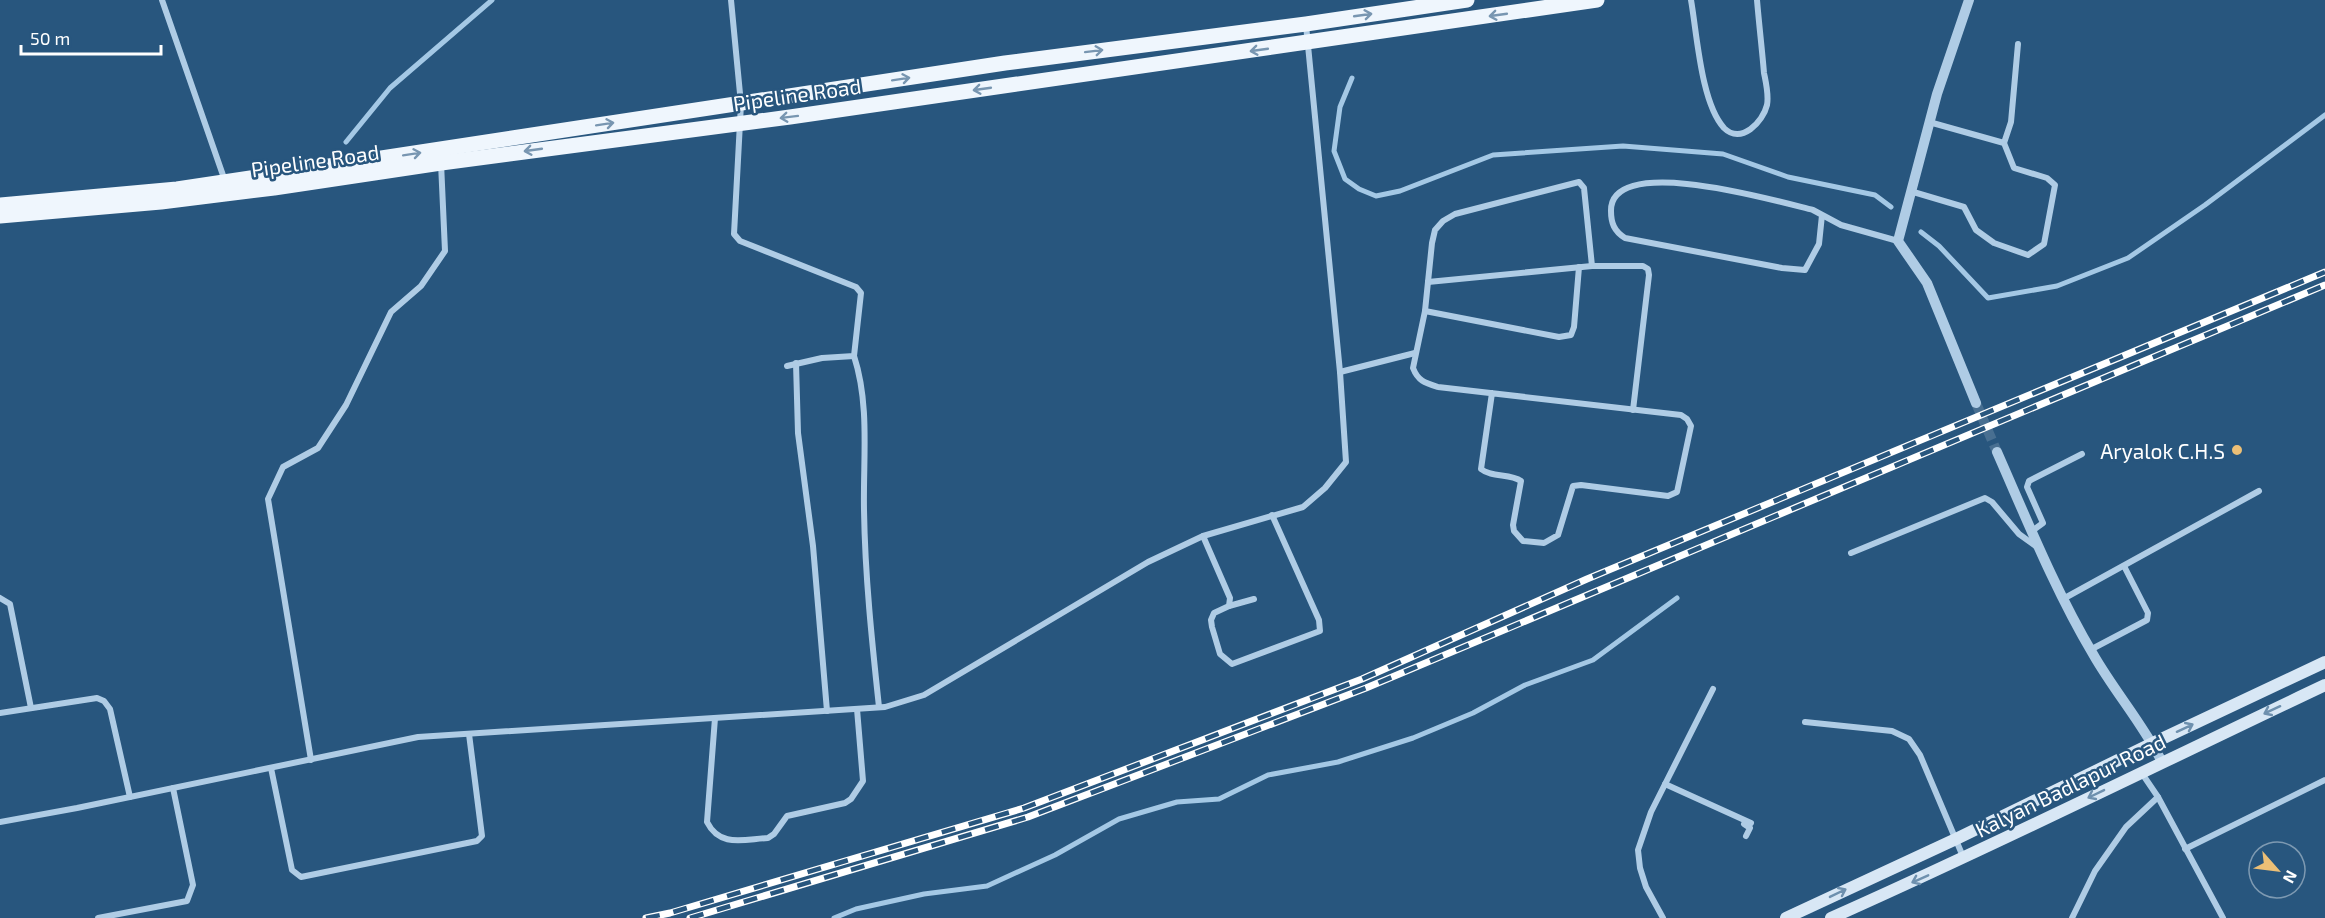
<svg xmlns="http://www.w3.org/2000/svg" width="2325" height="918" viewBox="0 0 2325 918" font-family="'Exo 2',sans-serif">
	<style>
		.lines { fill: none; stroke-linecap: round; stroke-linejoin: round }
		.stream { stroke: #a4c8e5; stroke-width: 5 }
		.tertiary-tunnel { stroke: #486f91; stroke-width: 10; stroke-dasharray: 10 5; stroke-linecap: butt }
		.minor { stroke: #afcce5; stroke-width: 6 }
		.tertiary { stroke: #afcce5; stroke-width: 10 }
		.secondary { stroke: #d8e7f5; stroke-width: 12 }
		.primary { stroke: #eff6fd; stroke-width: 15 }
		.rail-casing { stroke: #fff; stroke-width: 7 }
		.rail { stroke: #28567e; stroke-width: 4.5; stroke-dasharray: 14; stroke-linecap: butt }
		.oneway { stroke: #7896b1 }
		.oneway2 { stroke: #6e90ae }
		.poi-dot { fill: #ecbf76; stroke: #28567e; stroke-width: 2 }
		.labels { text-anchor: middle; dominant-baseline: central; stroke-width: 5; stroke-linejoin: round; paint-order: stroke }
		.street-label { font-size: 21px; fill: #fff; stroke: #28567e }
		.poi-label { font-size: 21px; fill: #fff; stroke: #28567e; text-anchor: end }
	</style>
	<rect width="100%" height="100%" fill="#28567e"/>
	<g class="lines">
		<g class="stream">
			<path d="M1352,78L1340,107L1334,151L1345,179L1359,189L1376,196L1400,191L1493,155L1623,146L1723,154L1788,177L1875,195L1891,207"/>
			<path d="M346,142L390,88L492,0"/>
			<path d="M1921,232L1939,246L1988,298L2057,286L2128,258L2205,205L2325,115"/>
			<path d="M834,918L856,909L924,894L987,886L1055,855L1119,819L1177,802L1219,799L1268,775L1338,762L1413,738L1473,713L1525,685L1593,660L1677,598"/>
		</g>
		<path class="tertiary-tunnel" d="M1976,403L1997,452"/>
		<g class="minor">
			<path d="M162,0L225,181"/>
			<path d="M731,0L741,104L734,234L740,241L856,287L861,293L854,356L822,358L787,366"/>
			<path d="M1691,0C1697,34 1701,103 1724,128C1741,145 1763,122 1767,105C1769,95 1766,83 1764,73C1762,49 1759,24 1757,0"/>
			<path d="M2004,143L2011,122L2018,44"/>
			<path d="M1910,191L1964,207L1976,230L1994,243L2028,255L2044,244L2055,185L2047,178L2014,168L2004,143L1929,122"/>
			<path d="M1822,215L1819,244L1805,270L1782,268L1625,238C1614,231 1611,223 1611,211C1610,152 1780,202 1813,210L1841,225L1898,241"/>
			<path d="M1428,282L1592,266H1643L1648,269L1649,275L1633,410"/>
			<path d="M1425,311L1559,337L1571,335L1574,327L1579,267"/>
			<path d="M854,356C870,405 863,459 864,510C865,576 872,642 879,707"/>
			<path d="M796,363L798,433L813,546L827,711"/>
			<path d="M1340,372L1415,353"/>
			<path d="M1492,393L1481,469C1492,478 1510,473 1521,481L1513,525L1514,531L1523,541L1544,543L1558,535L1573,486L1581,485L1668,496L1677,492L1691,426L1687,419L1681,415L1438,387C1425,383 1418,381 1413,368L1425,311L1432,243L1435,230L1443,221L1455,214L1579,182L1584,188L1592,266"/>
			<path d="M2032,531L2043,523L2027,487L2029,481L2082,454"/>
			<path d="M1203,536L1230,598L1229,606L1214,613L1211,620L1212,627L1220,654L1232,664L1320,631L1319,620L1272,515"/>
			<path d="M1851,553L1985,498L1992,502L2019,534L2037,547"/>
			<path d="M0,598L10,604L31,708"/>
			<path d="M2063,599L2259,491"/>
			<path d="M1229,606L1254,599"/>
			<path d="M2090,650L2147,620L2148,613L2124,566"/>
			<path d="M0,713L97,698L104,701L110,709L130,797"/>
			<path d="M715,718L707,822C720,848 744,839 768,838L774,834L787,816L845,803L851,799L863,781L857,709"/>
			<path d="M1805,722L1892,731L1909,739L1920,755L1964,859"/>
			<path d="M311,760L268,499L283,467L318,448L346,405L391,312L421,286L445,251L441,163"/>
			<path d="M271,768L292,870L301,877L477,841L482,836L469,734"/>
			<path d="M2141,772L2158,797L2223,918"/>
			<path d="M1665,784L1751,823"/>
			<path d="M0,822L77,808L418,737L885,707L924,695L1148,562L1203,536L1303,507L1325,488L1346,462L1340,372L1306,25"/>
			<path d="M1744,824L1750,828L1746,836"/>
			<path d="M2185,849L2325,780"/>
			<path d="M98,918L187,901L193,885L173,788"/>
			<path d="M1663,918L1646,887L1640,868L1638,850L1651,812L1713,689"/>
			<path d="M2072,918L2095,871L2126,827L2158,797"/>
		</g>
		<g class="tertiary">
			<path d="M1969,0L1937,94L1898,241L1927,283L1976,403"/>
			<path d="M1997,452C2027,520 2055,590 2093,654C2114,691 2143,724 2162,762"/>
		</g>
		<g class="secondary">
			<path d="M1786,918L1956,839L2153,743L2325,662"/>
			<path d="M1831,918C1998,844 2160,763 2325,685"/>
		</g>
		<g class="primary">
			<path d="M0,205L177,189L1005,63L1306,24L1467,0"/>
			<path d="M0,216L161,202L274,188L441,163L790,117L1597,0"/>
		</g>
		<defs>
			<g id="rail">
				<path d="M646,918L670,913L1024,808L1362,679L1587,579L2325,272"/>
				<path d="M690,918L1028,817L1366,688L2325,285"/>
			</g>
		</defs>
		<use href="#rail" class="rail-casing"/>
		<use href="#rail" class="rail"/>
	</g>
	<defs><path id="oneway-shaft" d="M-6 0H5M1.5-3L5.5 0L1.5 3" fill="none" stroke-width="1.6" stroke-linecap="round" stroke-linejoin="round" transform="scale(1.5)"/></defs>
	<g class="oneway">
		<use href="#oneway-shaft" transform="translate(1363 15) rotate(-8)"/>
		<use href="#oneway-shaft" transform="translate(1498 15) rotate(172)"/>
		<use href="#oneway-shaft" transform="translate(1259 50) rotate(172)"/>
		<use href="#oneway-shaft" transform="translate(1094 51) rotate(-7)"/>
		<use href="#oneway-shaft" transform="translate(901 79) rotate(-9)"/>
		<use href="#oneway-shaft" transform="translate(982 89) rotate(172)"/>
		<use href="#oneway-shaft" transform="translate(789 117) rotate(173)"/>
		<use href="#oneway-shaft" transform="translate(605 124) rotate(-9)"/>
		<use href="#oneway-shaft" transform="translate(533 150) rotate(172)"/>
		<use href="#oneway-shaft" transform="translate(412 154) rotate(-9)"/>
	</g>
	<g class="oneway2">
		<use href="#oneway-shaft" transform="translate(2272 710) rotate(155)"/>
		<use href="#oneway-shaft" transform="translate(2185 728) rotate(-25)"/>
		<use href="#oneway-shaft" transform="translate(2096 794) rotate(154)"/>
		<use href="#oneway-shaft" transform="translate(1920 879) rotate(156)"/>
		<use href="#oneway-shaft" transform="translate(1838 893) rotate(-26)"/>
	</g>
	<circle class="poi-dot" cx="2237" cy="450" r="6"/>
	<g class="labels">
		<g class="street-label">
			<text transform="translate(797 94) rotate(-8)">Pipeline Road</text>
			<text transform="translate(315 160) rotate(-8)">Pipeline Road</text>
			<text transform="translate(2070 785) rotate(-26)">Kalyan Badlapur Road</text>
		</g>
		<g class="poi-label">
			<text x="2225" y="450">Aryalok C.H.S</text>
		</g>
	</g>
	<g transform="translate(2277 870) rotate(118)"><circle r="28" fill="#28567e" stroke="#7e9ab2" stroke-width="1.5"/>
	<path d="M0-4.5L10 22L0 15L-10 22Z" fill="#ecbf76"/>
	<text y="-9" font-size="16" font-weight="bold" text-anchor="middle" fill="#ffffff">N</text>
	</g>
	<path d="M21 45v9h140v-9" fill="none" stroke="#ffffff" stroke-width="3"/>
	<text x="30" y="45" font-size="18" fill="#ffffff" stroke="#28567e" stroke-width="4.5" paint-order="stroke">50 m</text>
</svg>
